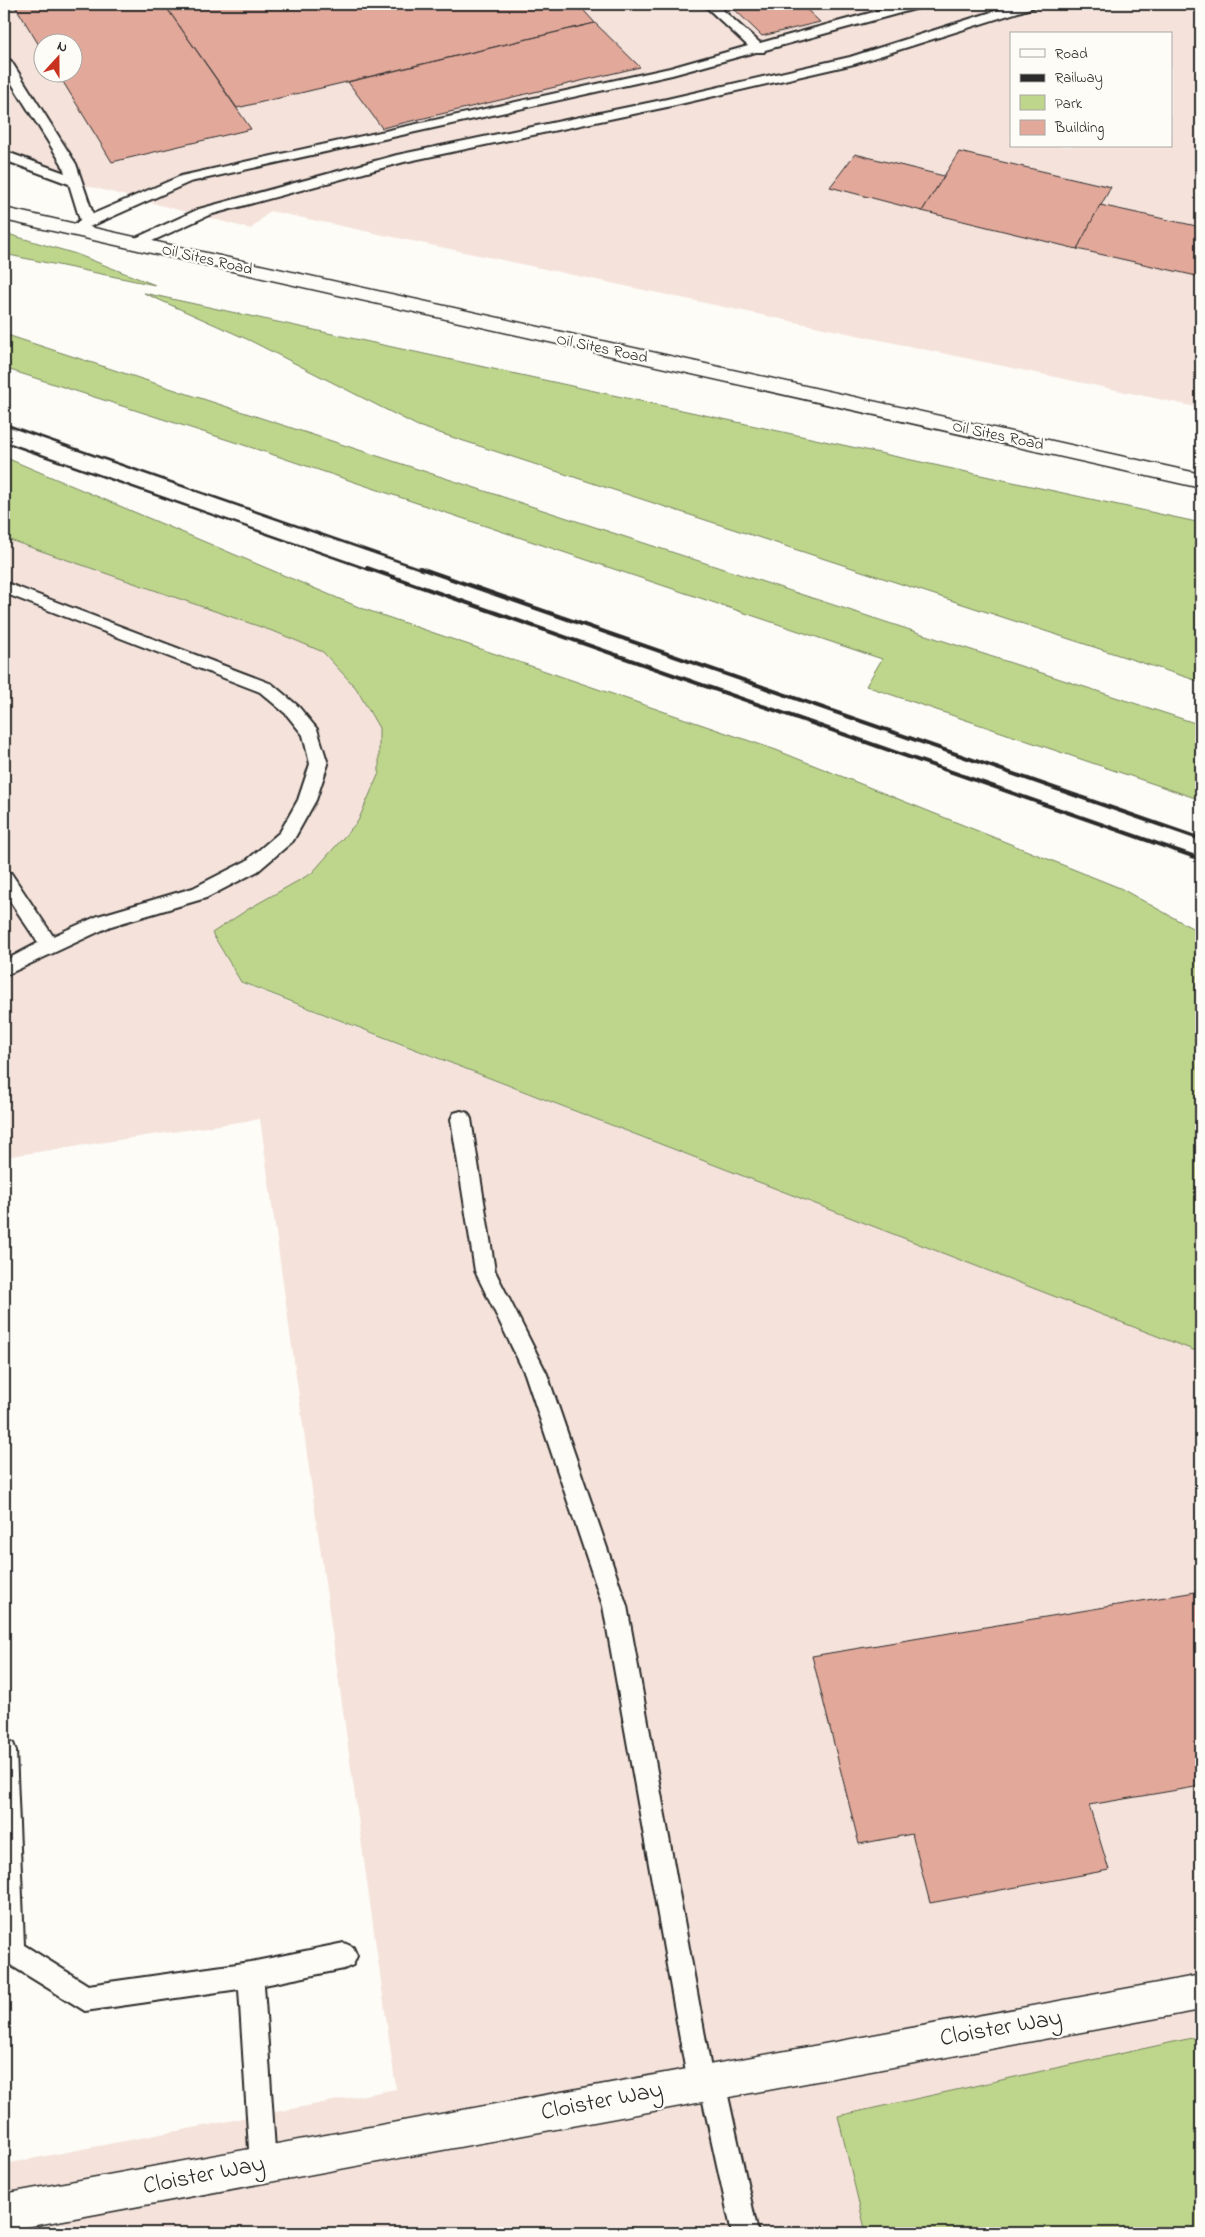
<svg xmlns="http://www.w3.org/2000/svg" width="1205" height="2237" viewBox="0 0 1205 2237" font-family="'Indie Flower',sans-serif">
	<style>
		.built { fill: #f5e3db; fill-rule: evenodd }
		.green { fill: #bed68c; stroke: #74805c }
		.building { fill: #e2a99b; stroke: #2b2b2b }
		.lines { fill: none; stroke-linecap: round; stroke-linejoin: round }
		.service-casing { stroke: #2b2b2b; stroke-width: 4 }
		.minor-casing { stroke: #2b2b2b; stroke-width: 3 }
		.tertiary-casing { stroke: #2b2b2b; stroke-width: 3 }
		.service { fill: #fdfcf7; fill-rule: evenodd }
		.minor { fill: #fdfcf7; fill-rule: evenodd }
		.tertiary { fill: #fdfcf7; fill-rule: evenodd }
		.rail-far1 { stroke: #2b2b2b; stroke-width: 2.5 }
		.rail { stroke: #2b2b2b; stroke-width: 4 }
		.labels { text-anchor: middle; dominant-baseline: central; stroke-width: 4.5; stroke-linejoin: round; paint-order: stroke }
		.far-street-label { font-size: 16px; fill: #2b2b2b; stroke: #fdfcf7 }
		.near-street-label { font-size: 24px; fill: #2b2b2b; stroke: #fdfcf7 }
	</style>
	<rect width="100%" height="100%" fill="#fdfcf7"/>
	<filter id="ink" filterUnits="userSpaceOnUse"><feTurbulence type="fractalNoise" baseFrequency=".02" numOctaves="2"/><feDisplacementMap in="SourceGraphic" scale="10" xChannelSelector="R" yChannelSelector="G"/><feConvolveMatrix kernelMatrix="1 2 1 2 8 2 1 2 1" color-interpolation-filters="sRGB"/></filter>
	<g filter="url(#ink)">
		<g class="built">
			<path d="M4,4H1201V408L270,211L251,229L4,164ZM1011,34H1171V146H1011ZM42,42H72V72H42Z"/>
			<path d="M4,538L278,633L323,652L356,688L379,728V773L358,821L312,873L250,908L212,933L241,983L1201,1353V2233H4V2164L396,2089L260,1119L4,1157Z"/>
		</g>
		<g class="green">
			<path d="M4,233L76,254L155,285L4,254Z"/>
			<path d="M144,293L1201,523V682L418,426L249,340Z"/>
			<path d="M4,334L1201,725V800L866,686L882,659L256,449L4,368Z"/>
			<path d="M4,457L361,608L776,750L1120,888L1201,933V1353L241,982L212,933L250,908L312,873L358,821L379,773V728L356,688L323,652L278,633L4,538Z"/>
			<path d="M1201,2036V2233H866L838,2116Z"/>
		</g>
		<g class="building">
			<path d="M14,4H164L251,129L112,162L57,72H72V42H42V50Z"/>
			<path d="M164,4H578L595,23L237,108Z"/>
			<path d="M729,4H801L820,22L762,36Z"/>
			<path d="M595,23L640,67L382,128L348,82Z"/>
			<path d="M959,152L1111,187L1077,249L922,211Z"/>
			<path d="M855,154L944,176L922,211L830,187Z"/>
			<path d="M1100,205L1201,227V277L1077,249Z"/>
			<path d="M1201,1591V1786L1089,1805L1109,1870L930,1903L912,1834L859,1844L812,1656Z"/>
		</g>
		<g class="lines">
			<defs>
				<g id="service">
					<path d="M703,4H716L760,43L903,4H923L922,7L765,50L764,52H756L672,75L190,182L78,232L71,228L80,220L69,184L4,160V151L65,173L62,164L4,71V57L11,61L76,164L93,214L181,176L670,68L748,46Z"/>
					<path d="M1017,4H1035L1034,7L854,64L667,107L404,162L209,215L139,247H129L127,244L129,241L199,209L397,155L667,99L850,57Z"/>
					<path d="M4,582L272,684L298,706L317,729L328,764L316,800L293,841L258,871L206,898L111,926L4,976V961L38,943L4,892V871L11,873L53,936L98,916L193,888L246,861L280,832L298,800L310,764L303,735L286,714L260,692L4,593Z"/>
					<path d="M461,1111L468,1113L471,1119L495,1271L547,1374L627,1606L711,2069L721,2073L725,2082L758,2233H732L702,2097L692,2093L688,2084L603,1606L525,1374L475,1271L451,1119L454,1113Z"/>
					<path d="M4,1740L13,1743L16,1751L24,1945L88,1985L251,1962L344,1943L353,1947L357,1956L353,1965L344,1969L264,1985L276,2165L272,2174L263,2178L254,2174L250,2165L239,1989L85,2011L4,1961Z"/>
				</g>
				<path id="minor" d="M1201,1975V2010L4,2231V2194Z"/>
				<path id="tertiary" d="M4,208L1201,474V488L4,220Z"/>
			</defs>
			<use href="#service" class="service-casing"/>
			<use href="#minor" class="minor-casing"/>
			<use href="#tertiary" class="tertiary-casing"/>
			<use href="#service" class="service"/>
			<use href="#minor" class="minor"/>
			<use href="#tertiary" class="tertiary"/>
			<g class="rail-far1">
				<path d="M4,424L424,570"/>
				<path d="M4,442L370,570"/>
			</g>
			<g class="rail">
				<path d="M367,568L1201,859"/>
				<path d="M420,568L1201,839"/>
			</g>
		</g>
	</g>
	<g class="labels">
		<g class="far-street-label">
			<text transform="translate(207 260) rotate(13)">Oil Sites Road</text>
			<text transform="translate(602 349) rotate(12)">Oil Sites Road</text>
			<text transform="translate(998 436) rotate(12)">Oil Sites Road</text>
		</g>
		<g class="near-street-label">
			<text transform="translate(1001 2029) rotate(-10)">Cloister Way</text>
			<text transform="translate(602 2102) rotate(-11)">Cloister Way</text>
			<text transform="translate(204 2176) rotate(-11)">Cloister Way</text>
		</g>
	</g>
	<rect width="1205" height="2237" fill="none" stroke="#fdfcf7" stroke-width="20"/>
	<rect x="10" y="10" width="1185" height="2217" fill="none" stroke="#2b2b2b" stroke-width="2" filter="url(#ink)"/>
	<rect x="1010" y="32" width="162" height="115" fill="#fdfcf7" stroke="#a9a8a5"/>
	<rect x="1020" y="49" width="25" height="8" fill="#fdfcf7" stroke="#a9a8a5"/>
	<text x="1055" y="58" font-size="15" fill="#2b2b2b">Road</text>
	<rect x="1020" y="74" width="25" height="8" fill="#2b2b2b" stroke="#a9a8a5"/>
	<text x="1055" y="82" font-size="15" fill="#2b2b2b">Railway</text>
	<rect x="1020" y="95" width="25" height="15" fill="#bed68c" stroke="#a9a8a5"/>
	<text x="1055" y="108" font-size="15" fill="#2b2b2b">Park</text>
	<rect x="1020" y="120" width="25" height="15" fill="#e2a99b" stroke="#a9a8a5"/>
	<text x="1055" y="132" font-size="15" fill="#2b2b2b">Building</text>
	<g transform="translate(58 58) rotate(21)"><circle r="24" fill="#fdfcf7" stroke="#a9a8a5"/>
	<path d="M0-4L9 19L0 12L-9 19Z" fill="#c8321e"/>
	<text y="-8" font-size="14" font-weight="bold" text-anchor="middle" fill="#2b2b2b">N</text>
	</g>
</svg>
